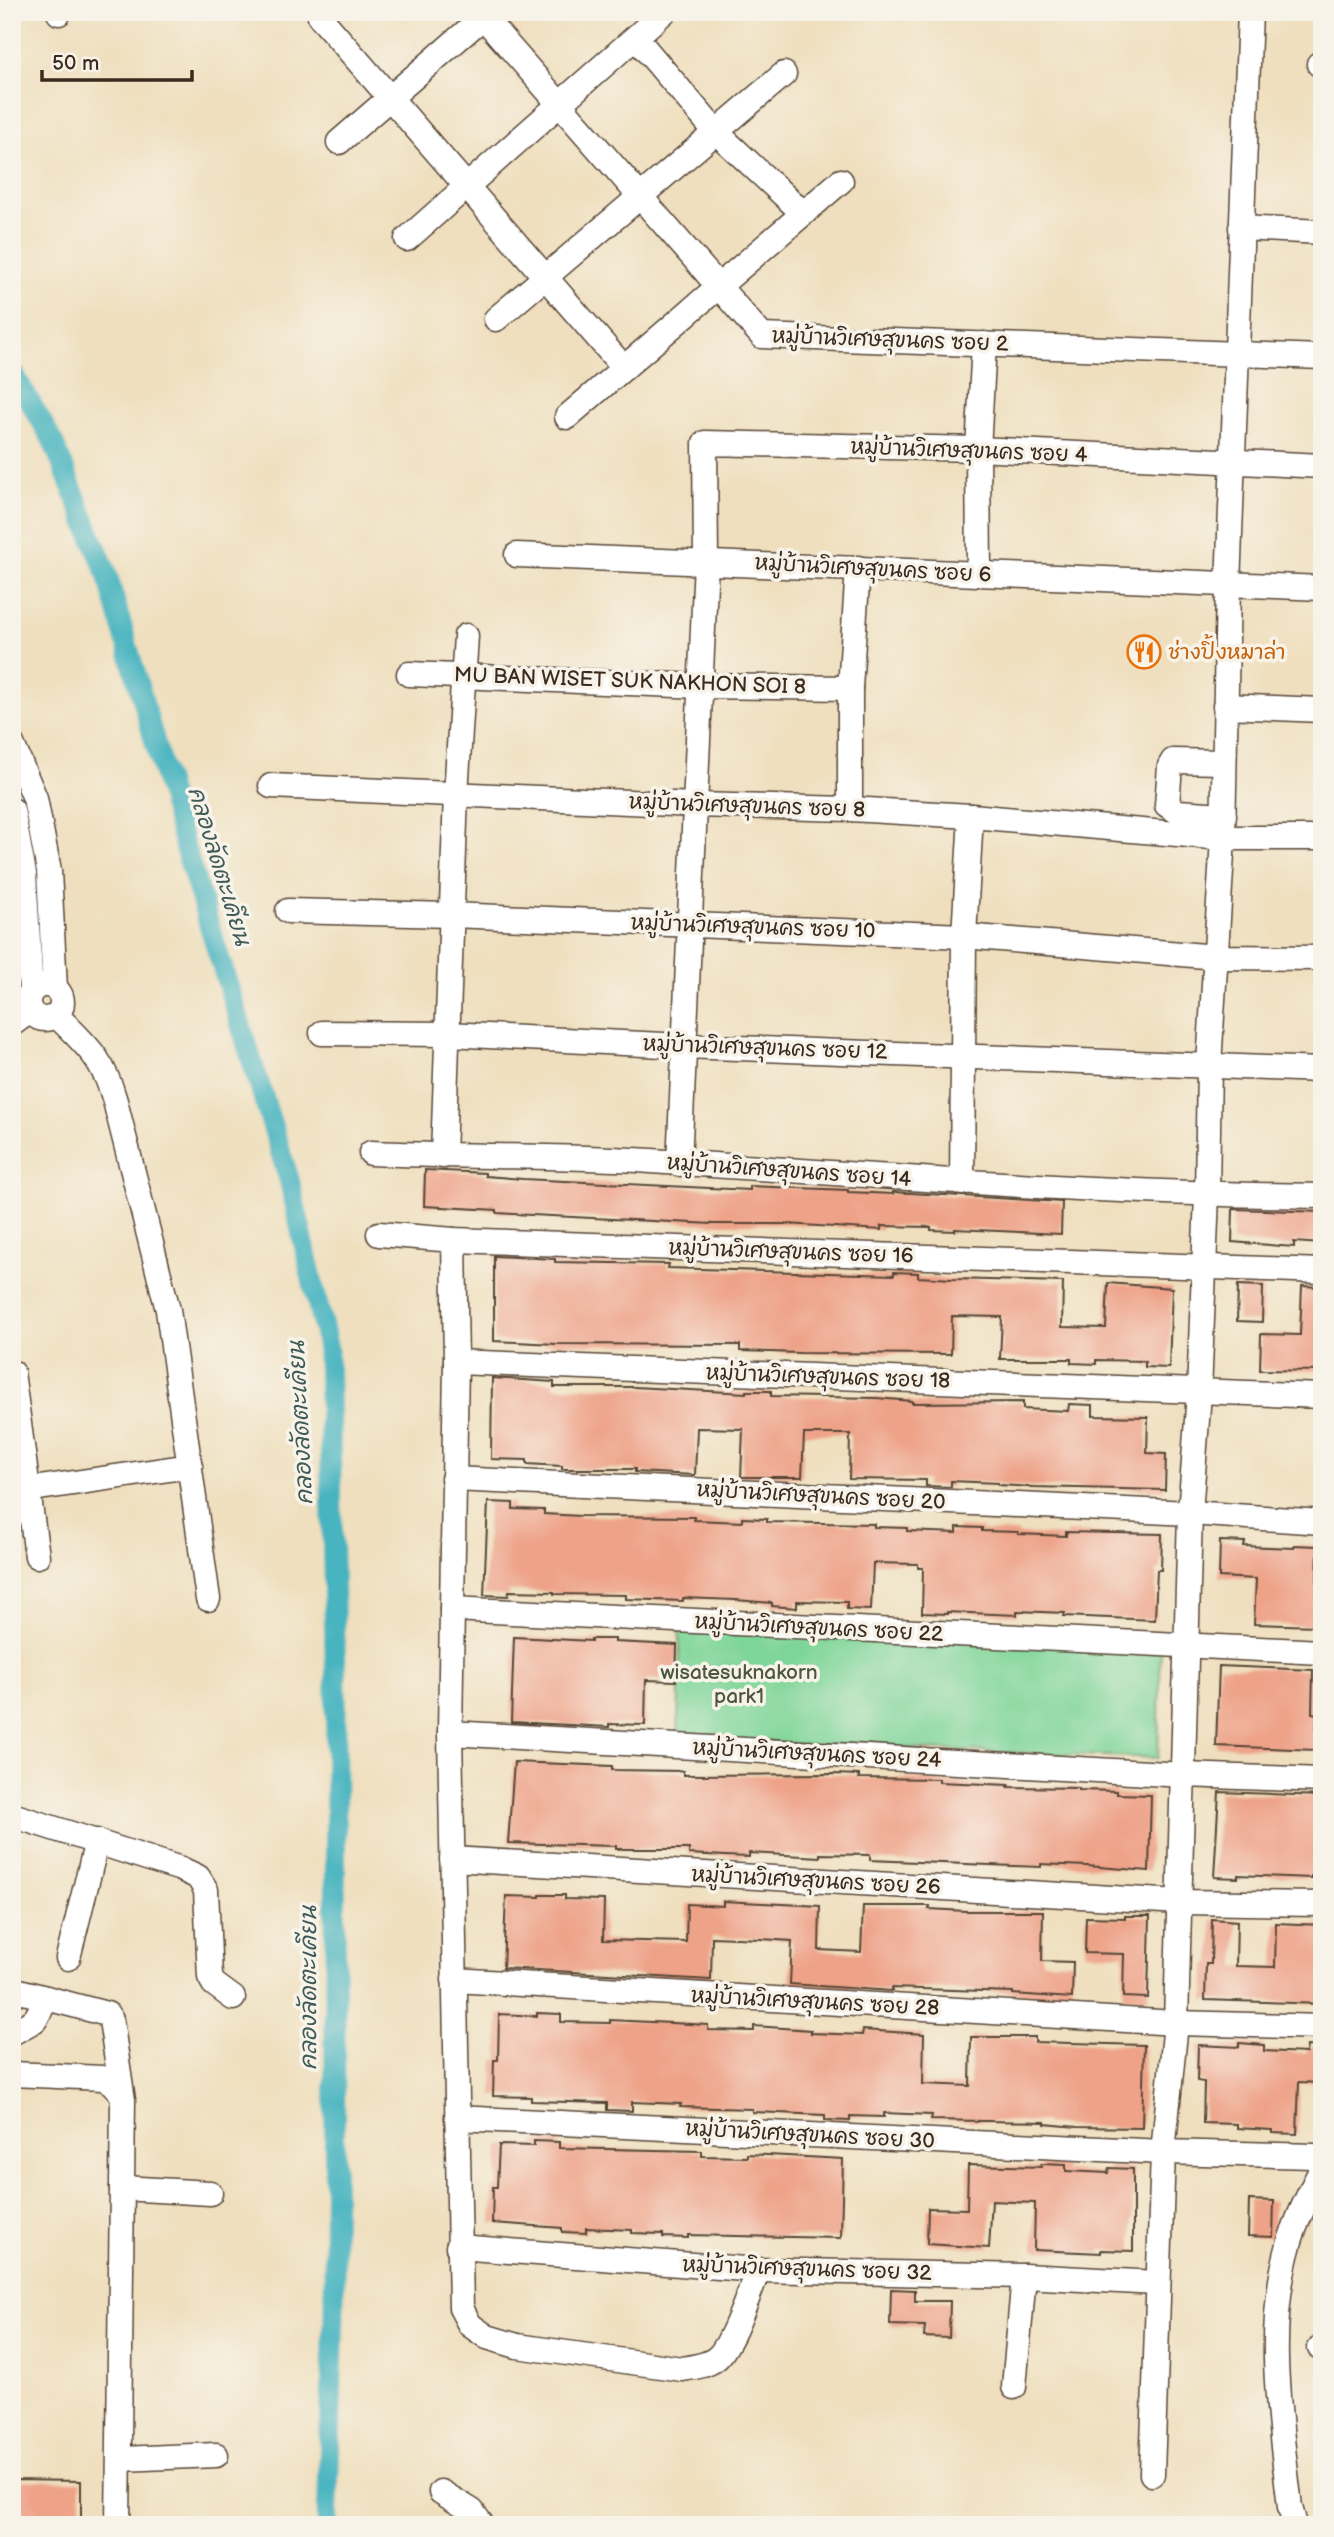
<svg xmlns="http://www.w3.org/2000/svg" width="1334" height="2537" viewBox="0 0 1334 2537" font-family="'Balsamiq Sans','Playpen Sans Thai',sans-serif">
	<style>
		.green { fill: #7ed599; stroke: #5c805c; stroke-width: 2 }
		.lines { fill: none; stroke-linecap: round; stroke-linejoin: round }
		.canal { stroke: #46b4c0; stroke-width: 21 }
		.building { fill: #eea389 }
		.minor-casing { stroke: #564536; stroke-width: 27 }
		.minor { stroke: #fff; stroke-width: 24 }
		.labels { text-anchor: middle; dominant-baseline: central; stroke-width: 7; stroke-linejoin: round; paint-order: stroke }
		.street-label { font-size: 21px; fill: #3b2a1e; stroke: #f7f3e8 }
		.food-label { font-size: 21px; fill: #c56008; stroke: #f7f3e8; text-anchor: start }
		.park-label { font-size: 21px; fill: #4c553d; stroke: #f7f3e8 }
		.water-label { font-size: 23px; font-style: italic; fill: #3f5a57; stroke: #f7f3e8 }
	</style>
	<rect width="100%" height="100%" fill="#f7f3e8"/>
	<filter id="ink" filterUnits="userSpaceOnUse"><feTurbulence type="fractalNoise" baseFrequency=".0143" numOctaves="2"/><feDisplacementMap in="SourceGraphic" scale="14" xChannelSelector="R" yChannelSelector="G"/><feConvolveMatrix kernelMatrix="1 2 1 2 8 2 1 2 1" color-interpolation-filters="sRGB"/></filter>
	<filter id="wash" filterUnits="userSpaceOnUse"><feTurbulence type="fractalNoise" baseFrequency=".00686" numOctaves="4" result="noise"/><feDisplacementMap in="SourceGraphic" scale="28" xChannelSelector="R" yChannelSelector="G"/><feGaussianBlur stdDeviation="1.57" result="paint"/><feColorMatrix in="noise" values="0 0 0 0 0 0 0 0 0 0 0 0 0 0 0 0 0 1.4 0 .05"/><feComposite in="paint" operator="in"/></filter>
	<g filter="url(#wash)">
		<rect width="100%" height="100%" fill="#efdfbe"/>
		<path class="green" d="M680,1624L1161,1645L1158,1758L678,1740Z"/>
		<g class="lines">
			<path class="canal" d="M12,371L52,439L107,574L185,848L289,1179L328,1349L336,1692L334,2313L327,2525"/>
		</g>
		<g id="blocks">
			<g class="building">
				<path d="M425,1170L485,1173V1176L523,1179L750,1190V1186L848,1190V1192L893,1194V1192L1062,1202L1061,1234L955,1229V1231L931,1230V1227L881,1226V1230L787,1224H713L532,1215L497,1213V1210L424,1206Z"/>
				<path d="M1233,1209L1322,1212V1244L1294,1242V1247L1232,1242Z"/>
				<path d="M494,1256L555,1259V1262L669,1264L668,1268L894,1275V1272L918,1273V1277L953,1279L1063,1282L1062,1327L1106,1328L1108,1283L1172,1288L1169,1368L1145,1367V1361L1096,1360V1364L1071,1363V1359H1000L1002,1317L952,1316L951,1354L800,1353L740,1351V1345L556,1344L494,1341Z"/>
				<path d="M1238,1285L1263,1286L1262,1322L1237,1321Z"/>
				<path d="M1302,1286L1322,1287V1371L1260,1370L1261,1334L1300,1335Z"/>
				<path d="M492,1378L554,1382V1387H634L746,1393V1391H771V1396L876,1398L912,1401V1403L1023,1402V1409L1068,1411L1069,1404L1093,1405V1416L1148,1417L1147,1453L1166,1454L1165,1490L1033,1487L998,1485V1483L951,1481V1487L926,1486V1480L849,1479L850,1434H804L802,1477H741L743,1429L697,1428L695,1475L635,1472V1469H562V1466L527,1464V1460L491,1459Z"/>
				<path d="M488,1502L513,1503V1509L544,1510V1514L581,1516L694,1517V1520L742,1522V1518L767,1519V1522L874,1524V1527L907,1528V1531L957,1533V1527L982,1528V1531L1018,1532V1534L1066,1536V1532L1162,1534L1161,1570H1157L1155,1620L1064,1616L1065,1613L1017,1611V1615L947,1612V1614L922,1613L923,1568H918V1564L873,1563L871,1610L847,1609V1602L797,1601V1608L772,1606V1603L736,1600L683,1598V1601L626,1599V1595L554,1594V1592L509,1591L508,1596L484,1595Z"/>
				<path d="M1220,1541L1245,1542L1244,1546L1294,1548V1545L1318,1546L1316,1626L1254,1624L1256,1579L1219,1577Z"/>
				<path d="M514,1637L591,1641V1639H615V1642L677,1645L676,1681L646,1680L645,1725L609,1724V1727L511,1722Z"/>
				<path d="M1219,1666L1313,1670L1312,1713L1317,1714L1316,1750L1216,1746Z"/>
				<path d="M514,1762L612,1766V1770L683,1771V1775L834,1774L859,1775V1778L939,1779V1782L1009,1785L1008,1787L1079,1788V1790L1117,1791V1794L1151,1795L1149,1871L1087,1866L1041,1864V1867L870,1860V1855L820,1854V1857L749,1853V1857L725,1856L689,1854V1849H616V1846L508,1843Z"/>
				<path d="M1219,1792L1322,1796V1877L1311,1876V1878L1238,1875V1878L1214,1877Z"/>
				<path d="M540,1895H565V1899L604,1900L603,1940L686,1942L687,1904L723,1906V1901L820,1906L819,1950L861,1952L863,1906H930L929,1909L966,1911H1043L1042,1961L1073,1962L1072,1998L1013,1994V1992L892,1988V1991L790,1984L792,1941L761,1939L712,1937L711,1980L503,1968L506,1896L540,1897Z"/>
				<path d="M1125,1916H1150L1148,1998L1123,1997L1124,1954L1085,1953L1086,1917L1125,1918Z"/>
				<path d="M1212,1919L1237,1921L1236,1966L1275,1967L1276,1923L1322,1925V2004L1205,2000L1206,1964H1211Z"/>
				<path d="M537,2013L561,2014V2022L610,2023V2020L672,2023L708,2025V2030L754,2031V2026L811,2030V2033L862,2035L863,2030L924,2034L923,2084L970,2086L971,2037H1035V2042L1144,2045L1142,2128L1077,2127L1045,2124V2122L931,2120L932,2115L884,2113V2117L850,2116V2121L825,2120V2115L752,2112V2109L680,2107L681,2104L632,2102V2111L607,2110V2103L531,2101V2097L493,2096L494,2060H498L499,2014L537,2016Z"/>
				<path d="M1239,2043L1264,2045V2051L1306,2053L1307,2046L1322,2047V2083L1299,2082L1297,2134L1272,2133V2130L1237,2128V2124L1203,2123L1204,2082L1197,2081L1198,2045L1239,2047Z"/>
				<path d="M534,2141L559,2142V2148L702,2151V2156L747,2157V2154L843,2159L841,2238L688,2235V2238L663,2237V2234L632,2233V2230L586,2228V2233L562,2232V2228L492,2223L493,2187H497L499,2145L534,2146Z"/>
				<path d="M1041,2164L1066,2165V2171L1108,2173L1109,2168L1133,2169V2251L1101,2250V2253L1034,2250L1035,2203L992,2201L989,2248L927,2244L928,2208L967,2209L968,2165L1041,2167Z"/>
				<path d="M1249,2200L1274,2201L1273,2237L1248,2236Z"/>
				<path d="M891,2289L915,2290V2301H950L949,2338L924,2337L925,2326L890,2325Z"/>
				<path d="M12,2480L81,2481V2525H12Z"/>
			</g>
		</g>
	</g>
	<g filter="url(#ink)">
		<use href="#blocks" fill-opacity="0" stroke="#564536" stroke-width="2"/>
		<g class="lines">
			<defs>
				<g id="minor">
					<path d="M479,12L762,336L1322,357"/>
					<path d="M59,13V12"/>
					<path d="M320,17L624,368"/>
					<path d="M636,38L715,131L803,213"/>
					<path d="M1319,64H1322"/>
					<path d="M339,142L489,12"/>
					<path d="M1241,228L1322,232"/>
					<path d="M407,239L664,12"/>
					<path d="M496,319L784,74"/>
					<path d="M567,417L841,181"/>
					<path d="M517,555L1322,588"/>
					<path d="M979,573L978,449L984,344"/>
					<path d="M409,674L701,686L850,688"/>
					<path d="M1225,706L1322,710"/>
					<path d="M12,744L35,798L49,871L55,988"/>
					<path d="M1223,762L1173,761L1170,766L1167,805L1178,812L1224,815"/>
					<path d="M271,786L695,805L850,809L971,816L1223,838H1322"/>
					<path d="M850,809V688L858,568"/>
					<path d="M12,810L24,874L31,992"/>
					<path d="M288,911L451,915L964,936L1217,957L1322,958"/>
					<circle cx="45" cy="1002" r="17"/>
					<path d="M56,1015C87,1046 103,1058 115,1101L168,1310L208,1599"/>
					<path d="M12,1024L30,1011"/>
					<path d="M322,1033L448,1034L683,1046L1322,1070"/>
					<path d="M371,1153C464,1157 558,1155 651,1161C875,1175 1098,1194 1322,1196"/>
					<path d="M443,1156L456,794L466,636"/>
					<path d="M679,1164L706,561L705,443L978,449L1322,466"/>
					<path d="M962,1183L964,936L971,816"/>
					<path d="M379,1234L454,1240L1322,1271"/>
					<path d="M454,1240L456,1362L450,1733L461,2308L470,2325L487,2337L517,2346L682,2369C693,2367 705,2366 714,2360C731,2350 750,2290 758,2270"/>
					<path d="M456,1362L1322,1396"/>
					<path d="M12,1372L37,1556"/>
					<path d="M453,1479L1190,1513L1322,1522"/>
					<path d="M12,1492L190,1466"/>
					<path d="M452,1609L1322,1652"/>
					<path d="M450,1733L1184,1775L1322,1780"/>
					<path d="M12,1815L181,1869L198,1877L206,1890L210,1977L214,1984L233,1998"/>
					<path d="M452,1859L1180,1902L1322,1904"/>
					<path d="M68,1958L97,1841"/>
					<path d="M454,1980L1176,2023L1322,2027"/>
					<path d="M12,1989L107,2014L111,2020L123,2100L118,2525"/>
					<path d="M12,2033L35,2020L47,1998"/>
					<path d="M12,2074L103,2078L112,2083L121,2093"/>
					<path d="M457,2118L1163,2152L1314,2156"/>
					<path d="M122,2188L210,2193"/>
					<path d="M458,2247L758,2270L1024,2276L1157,2283"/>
					<path d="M1320,2348L1322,2349"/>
					<path d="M1014,2387L1024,2276"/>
					<path d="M121,2459L216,2455"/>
					<path d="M1152,2474L1163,2152L1176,2023L1190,1513L1199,1393L1207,1195L1209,1065L1223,838L1228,586L1250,12"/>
					<path d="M441,2492L472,2511L482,2525"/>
					<path d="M1295,2525L1290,2507C1280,2419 1264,2328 1290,2241C1298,2216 1310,2192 1322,2168"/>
				</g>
			</defs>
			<use href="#minor" class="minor-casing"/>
			<use href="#minor" class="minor"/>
		</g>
	</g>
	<defs>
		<symbol id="restaurant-ring" viewBox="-11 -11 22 22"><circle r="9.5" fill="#f7f3e8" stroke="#e8710a" stroke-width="1.5"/><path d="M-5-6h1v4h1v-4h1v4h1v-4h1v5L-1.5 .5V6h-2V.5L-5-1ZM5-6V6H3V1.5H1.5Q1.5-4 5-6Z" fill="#e8710a"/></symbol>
	</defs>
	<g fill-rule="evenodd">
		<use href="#restaurant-ring" x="1125" y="633" width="38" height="38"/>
	</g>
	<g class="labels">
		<g class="street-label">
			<text transform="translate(890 340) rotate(2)">หมู่บ้านวิเศษสุขนคร ซอย 2</text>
			<text transform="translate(969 451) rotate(2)">หมู่บ้านวิเศษสุขนคร ซอย 4</text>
			<text transform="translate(873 569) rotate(3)">หมู่บ้านวิเศษสุขนคร ซอย 6</text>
			<text transform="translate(630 681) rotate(2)">MU BAN WISET SUK NAKHON SOI 8</text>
			<text transform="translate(747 806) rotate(2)">หมู่บ้านวิเศษสุขนคร ซอย 8</text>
			<text transform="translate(753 927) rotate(2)">หมู่บ้านวิเศษสุขนคร ซอย 10</text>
			<text transform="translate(765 1048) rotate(2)">หมู่บ้านวิเศษสุขนคร ซอย 12</text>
			<text transform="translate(789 1171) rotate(4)">หมู่บ้านวิเศษสุขนคร ซอย 14</text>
			<text transform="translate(791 1252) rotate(2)">หมู่บ้านวิเศษสุขนคร ซอย 16</text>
			<text transform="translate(828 1377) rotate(2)">หมู่บ้านวิเศษสุขนคร ซอย 18</text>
			<text transform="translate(821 1496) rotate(3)">หมู่บ้านวิเศษสุขนคร ซอย 20</text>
			<text transform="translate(819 1628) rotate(3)">หมู่บ้านวิเศษสุขนคร ซอย 22</text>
			<text transform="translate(817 1754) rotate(3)">หมู่บ้านวิเศษสุขนคร ซอย 24</text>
			<text transform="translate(816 1881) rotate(3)">หมู่บ้านวิเศษสุขนคร ซอย 26</text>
			<text transform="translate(815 2002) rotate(3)">หมู่บ้านวิเศษสุขนคร ซอย 28</text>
			<text transform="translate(810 2135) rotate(3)">หมู่บ้านวิเศษสุขนคร ซอย 30</text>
			<text transform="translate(807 2269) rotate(2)">หมู่บ้านวิเศษสุขนคร ซอย 32</text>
		</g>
		<g class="food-label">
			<text x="1168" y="652">ช่างปิ้งหมาล่า</text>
		</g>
		<g class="park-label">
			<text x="739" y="1672">wisatesuknakorn<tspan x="739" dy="24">park1</tspan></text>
		</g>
		<g class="water-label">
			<text transform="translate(219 866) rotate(73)">คลองลัดตะเคียน</text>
			<text transform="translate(301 1423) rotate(-93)">คลองลัดตะเคียน</text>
			<text transform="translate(309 1988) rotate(-90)">คลองลัดตะเคียน</text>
		</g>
	</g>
	<rect width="1334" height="2537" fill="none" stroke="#f7f3e8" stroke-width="42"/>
	<path d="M42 70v10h150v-10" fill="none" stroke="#3b2a1e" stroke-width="3.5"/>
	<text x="52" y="70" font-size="21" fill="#3b2a1e" stroke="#f7f3e8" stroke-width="5" paint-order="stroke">50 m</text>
</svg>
